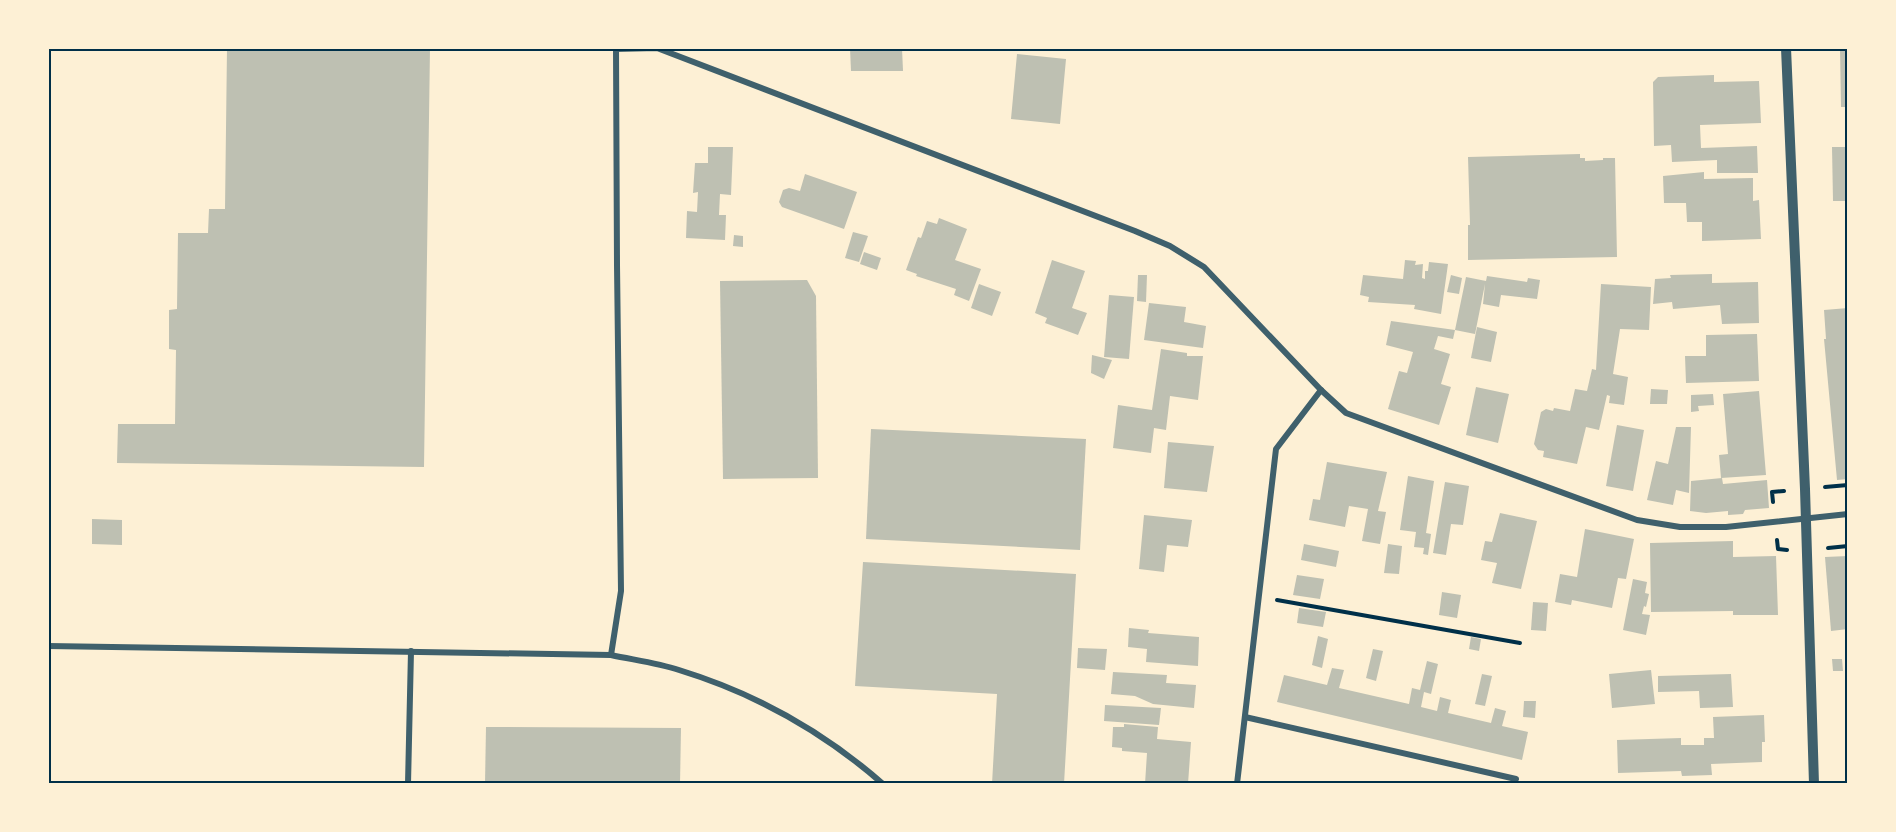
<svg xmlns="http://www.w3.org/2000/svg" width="1896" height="832" viewBox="0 0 1896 832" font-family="'Exo 2',sans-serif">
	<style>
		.building { fill: #bec0b2 }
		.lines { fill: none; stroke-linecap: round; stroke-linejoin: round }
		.path { stroke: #003049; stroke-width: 4 }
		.minor { stroke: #3f606c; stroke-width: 6 }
		.tertiary { stroke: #3f606c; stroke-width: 10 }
		.neatline { fill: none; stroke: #003049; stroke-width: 2 }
	</style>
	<rect width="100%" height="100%" fill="#fdf0d5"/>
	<g class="building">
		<path d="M227,48H430L424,467L117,463L118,424H175L176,350L169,349V310L177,309L178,233H208L209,209H225Z"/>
		<path d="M850,48H902L903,71H851Z"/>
		<path d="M1840,48H1848V107H1841Z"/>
		<path d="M1017,54L1066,59L1060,124L1011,119Z"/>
		<path d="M1714,75V82L1759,81L1761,123L1700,125L1701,148L1757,146L1758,173H1717V160L1672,162L1671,145L1654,146L1653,82L1658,77Z"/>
		<path d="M708,147H733L731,195L720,194L719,215H726L725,240L686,238L687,211L697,212L698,192L693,193L695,163H708Z"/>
		<path d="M1832,147H1848V201H1833Z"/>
		<path d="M1580,154V158H1585V161L1603,160V158H1615L1617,257L1468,260V225H1470L1468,157Z"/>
		<path d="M1704,172V179L1753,178V201L1759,200L1761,239L1702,241V222H1687L1686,203H1664L1663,176Z"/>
		<path d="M805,174L857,192L844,229L782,207L779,202L783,190L789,188L800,191Z"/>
		<path d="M939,218L967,229L955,260L981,269L969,301L954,295L956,289L916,276L917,274L906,270L918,237L921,238L927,221L937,224Z"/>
		<path d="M853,232L868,236L859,262L845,258Z"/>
		<path d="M734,235L743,236V247L733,246Z"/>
		<path d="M864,252L881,258L877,270L860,264Z"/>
		<path d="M1052,260L1085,271L1072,308L1087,313L1078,335L1045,323L1047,318L1035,313Z"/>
		<path d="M1405,260L1416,261L1415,265L1423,264L1422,278L1425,279V271H1428L1429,262L1448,264L1441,314L1414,309L1415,305L1368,302L1369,297L1360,295L1363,275L1403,279Z"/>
		<path d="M1712,274V283L1758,282L1759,323L1722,324L1720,305L1673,309L1672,302L1653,304L1655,279L1671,278L1670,275Z"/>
		<path d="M1138,275H1147L1146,302L1137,301Z"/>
		<path d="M1451,275L1462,278L1459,294L1447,292Z"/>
		<path d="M1487,276L1527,282L1528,278L1540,280L1537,299L1501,295L1499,307L1483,304L1485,284L1475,334L1455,330L1466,277L1486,281Z"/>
		<path d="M807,280L816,296L818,478L723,479L720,281Z"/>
		<path d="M979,284L1001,292L992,316L971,308Z"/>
		<path d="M1601,284L1651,287L1649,330L1620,329L1613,374L1628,377L1624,405L1609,403L1610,396L1607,395L1599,430L1586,427L1577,464L1543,457L1544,451L1538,450L1534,444L1541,412L1546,409L1553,411L1554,408L1570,411L1575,389L1587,391L1592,369L1596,370Z"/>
		<path d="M1109,295L1134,297L1129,359L1104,357Z"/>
		<path d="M1149,303L1186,307L1184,322L1206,326L1203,348L1144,340Z"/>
		<path d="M1848,308V479L1837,480L1824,339H1826L1824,310Z"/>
		<path d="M1391,321L1455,330L1453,339L1438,336L1434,349L1450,354L1441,384L1451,387L1439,425L1388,409L1399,371L1407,373L1413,352L1386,345Z"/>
		<path d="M1477,327L1497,332L1491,362L1471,358Z"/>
		<path d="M1757,334L1759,381L1686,383L1685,356H1706V335Z"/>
		<path d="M1161,349L1187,353V356H1203L1198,400L1170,396L1166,430L1154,428L1151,453L1113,448L1118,405L1152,410Z"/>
		<path d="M1092,355L1112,360L1104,379L1091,373Z"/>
		<path d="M1476,387L1509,394L1498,443L1466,435Z"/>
		<path d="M1651,389L1668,390L1667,404H1650Z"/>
		<path d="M1759,391L1766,475L1721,478L1719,455L1728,454L1723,394Z"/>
		<path d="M1713,394L1714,405L1698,406L1699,411L1691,412V395Z"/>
		<path d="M1617,425L1644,430L1633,491L1606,486Z"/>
		<path d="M1676,427H1691L1689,493L1676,490L1673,505L1647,500L1656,461L1668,464Z"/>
		<path d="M871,429L1086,439L1080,550L866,539Z"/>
		<path d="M1168,442L1214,446L1207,492L1164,488Z"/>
		<path d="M1327,462L1387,472L1378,511L1386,512L1380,544L1362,541L1368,509L1349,506L1345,527L1309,520L1313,499L1320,500Z"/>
		<path d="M1408,476L1434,481L1426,533L1431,534L1428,555L1423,554L1424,548L1414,547L1416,532L1400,530Z"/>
		<path d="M1722,478L1723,484L1767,480L1769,508L1745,510L1743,514L1728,515V511L1706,513L1690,511L1691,481Z"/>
		<path d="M1445,482L1469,486L1463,525L1451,524L1446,555L1433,553Z"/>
		<path d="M1500,513L1537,521L1521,589L1492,583L1497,563L1481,560L1485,541L1492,542Z"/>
		<path d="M1144,515L1192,520L1188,547L1167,545L1164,572L1139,569Z"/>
		<path d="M92,519L122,520V545L92,544Z"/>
		<path d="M1585,529L1634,539L1626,579L1618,578L1612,608L1572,600L1571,605L1555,602L1560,574L1577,577Z"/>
		<path d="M1733,541V557L1776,556L1778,615H1733V611L1651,612L1650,543Z"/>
		<path d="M1304,544L1339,551L1336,567L1301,560Z"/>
		<path d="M1388,544L1402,546L1399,574L1384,573Z"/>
		<path d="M1848,556V629L1831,631L1825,557Z"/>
		<path d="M863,562L1076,574L1064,784H992L997,694L855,686Z"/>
		<path d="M1297,575L1324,579L1320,599L1293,595Z"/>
		<path d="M1633,579L1647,582L1645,593L1649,594L1646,607L1644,606L1642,614L1650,615L1646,635L1623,630Z"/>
		<path d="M1442,592L1461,595L1457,618L1439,615Z"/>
		<path d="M1533,602L1548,603L1546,631L1531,630Z"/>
		<path d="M1299,608L1326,612L1323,627L1297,623Z"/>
		<path d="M1129,628L1149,630L1148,633L1199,637L1198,666L1146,662L1147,649L1128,647Z"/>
		<path d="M1318,636L1328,639L1322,668L1312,665Z"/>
		<path d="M1471,637L1481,639L1479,651L1469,649Z"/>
		<path d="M1078,648L1107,649L1105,670L1077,668Z"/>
		<path d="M1373,649L1383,651L1376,681L1366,678Z"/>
		<path d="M1832,659H1842L1843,671H1833Z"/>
		<path d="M1427,661L1438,664L1431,694L1424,692L1421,707L1437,711L1440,697L1451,700L1448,713L1491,723L1495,708L1506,711L1502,726L1528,732L1522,760L1277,702L1284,675L1327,685L1332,668L1344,670L1339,688L1409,704L1412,688L1420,690Z"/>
		<path d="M1651,670L1655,704L1612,708L1609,674Z"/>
		<path d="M1113,672L1167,675L1166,683L1196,685L1194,708L1153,704L1135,696L1111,694Z"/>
		<path d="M1482,674L1492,676L1485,706L1475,704Z"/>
		<path d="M1731,674L1733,707L1700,708L1699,691L1658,692V676Z"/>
		<path d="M1524,701H1536L1535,718L1523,717Z"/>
		<path d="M1105,705L1161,708L1159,725L1104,721Z"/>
		<path d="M1764,715L1765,742H1762V762L1711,764L1712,775L1682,776L1681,771L1618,773L1617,740L1681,738V745H1704V738H1714L1713,717Z"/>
		<path d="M1124,724L1158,727L1157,739L1191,742L1188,784H1145L1147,753L1122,751V748L1112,747L1113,727H1124Z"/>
		<path d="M486,727L681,728L680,784H485Z"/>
	</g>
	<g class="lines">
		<g class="path">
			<path d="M1825,487L1848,485"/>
			<path d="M1773,502L1772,492L1784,491"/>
			<path d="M1777,540L1778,549L1787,550"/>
			<path d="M1828,548L1848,546"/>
			<path d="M1277,600L1520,643"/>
		</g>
		<g class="minor">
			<path d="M616,49L657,48L1135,231L1170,246L1204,267L1321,390L1346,413L1637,520L1680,527H1726L1848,514"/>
			<path d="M48,646L611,655C634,660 657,663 679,670C754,693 824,732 883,784"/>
			<path d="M611,655L621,591L617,265L616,48"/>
			<path d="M1245,717L1516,779"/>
			<path d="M408,784L411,651"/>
			<path d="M1237,784L1276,449L1321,390"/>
		</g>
		<path class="tertiary" d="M1786,48L1805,489L1814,784"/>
	</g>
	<rect width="1896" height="832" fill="none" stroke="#fdf0d5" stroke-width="99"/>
	<rect x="50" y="50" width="1796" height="732" class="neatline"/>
</svg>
